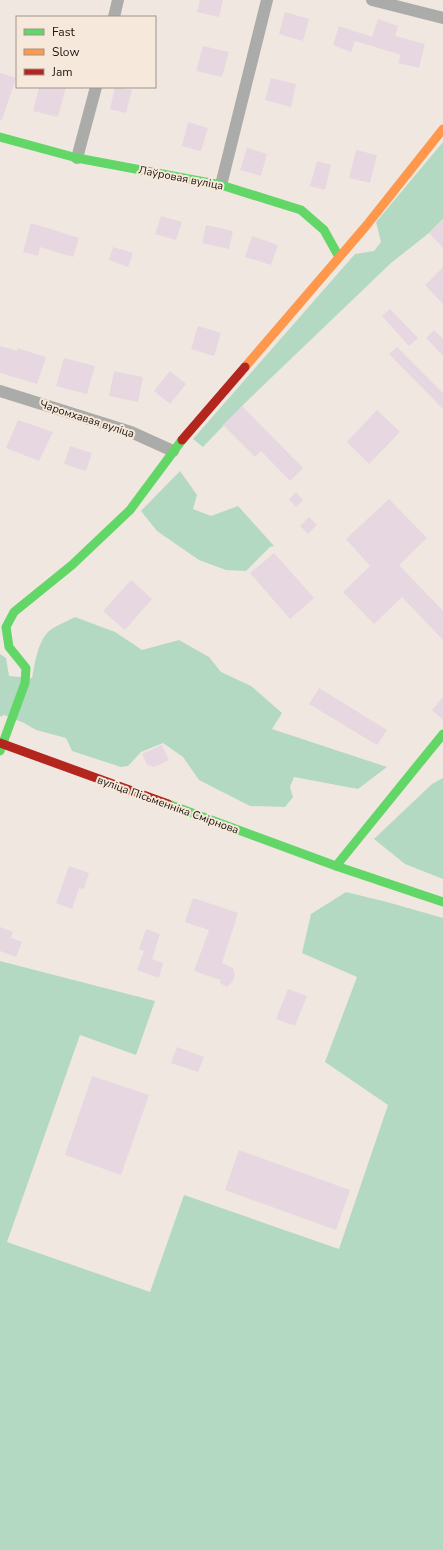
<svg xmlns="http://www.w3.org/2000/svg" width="443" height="1550" viewBox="0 0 443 1550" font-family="'Nunito Sans',sans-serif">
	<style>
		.green { fill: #b3d9c2 }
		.building { fill: #e6d7e0 }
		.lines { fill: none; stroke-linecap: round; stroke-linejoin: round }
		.street { stroke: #abaca9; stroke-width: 12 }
		.fast { stroke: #63d668; stroke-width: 9 }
		.slow { stroke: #ff974d; stroke-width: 9 }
		.jam { stroke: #b3261e; stroke-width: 9 }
		.labels { text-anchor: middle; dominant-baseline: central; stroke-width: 4; stroke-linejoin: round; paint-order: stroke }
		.street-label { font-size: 11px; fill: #1c1712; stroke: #f6e8da }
	</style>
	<rect width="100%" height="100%" fill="#f0e8e0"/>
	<g class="green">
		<path d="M443,142V219L429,233L391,263L245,403L203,447L193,439L355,254L374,251L381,242L376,222Z"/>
		<path d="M180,471L197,495L193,509L211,516L238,506L274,546L270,547L246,571L226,570L199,560L157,531L141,511Z"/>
		<path d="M75,617L115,632L142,650L179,640L209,657L221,672L251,686L282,713L272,729L387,767L358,789L294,777L290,787L293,797L285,807L250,806L199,780L183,757L163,743L141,752L128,766L121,767L72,751L66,738L36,730L24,723L4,715L0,717V654L6,658L9,676L32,678C35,663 37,645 47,633C52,627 68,621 75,617Z"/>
		<path d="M443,778V879L405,864L374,839L432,784Z"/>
		<path d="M346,892L387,902L443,918V1550H0V961L155,1001L136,1055L80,1035L7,1242L150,1292L184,1195L339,1249L388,1105L325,1062L357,977L302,953L311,914Z"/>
	</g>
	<g class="building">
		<path d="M200,0H223L219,17L197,12Z"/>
		<path d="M285,12L309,19L303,41L279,34Z"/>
		<path d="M378,19L398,26L395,36L425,44L419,68L398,63L401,55L355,41L351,52L333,45L339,26L372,37Z"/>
		<path d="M203,46L229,52L222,77L196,71Z"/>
		<path d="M0,73L16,78L2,120H0Z"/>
		<path d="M271,78L296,84L291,107L265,100Z"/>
		<path d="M39,87H66L58,117L33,111Z"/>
		<path d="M115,87L132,90L126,113L110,109Z"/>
		<path d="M188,122L208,128L201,151L182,146Z"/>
		<path d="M247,148L267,154L261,176L240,170Z"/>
		<path d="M356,150L377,155L370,183L349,178Z"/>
		<path d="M317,161L331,165L325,190L310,186Z"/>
		<path d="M161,216L182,222L176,240L155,234Z"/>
		<path d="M443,219V248L429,233Z"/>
		<path d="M31,223L79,238L73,257L40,247L38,256L23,252Z"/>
		<path d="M206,225L233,231L229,249L202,243Z"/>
		<path d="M252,236L278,245L271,265L245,257Z"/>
		<path d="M113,247L133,253L128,267L109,260Z"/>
		<path d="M443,267V304L425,285Z"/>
		<path d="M390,309L418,338L409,346L382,316Z"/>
		<path d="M198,326L221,333L214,356L191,349Z"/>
		<path d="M434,330L443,339V356L426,338Z"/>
		<path d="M0,346L17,351V348L46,357L37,384L0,373Z"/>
		<path d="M397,347L443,393V409L389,354Z"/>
		<path d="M64,358L95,366L87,394L56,386Z"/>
		<path d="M114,371L143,377L138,402L109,396Z"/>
		<path d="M170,371L186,384L170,404L154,391Z"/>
		<path d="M242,406L303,468L290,481L261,451L255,457L223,425Z"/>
		<path d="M377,410L400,432L369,464L347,442Z"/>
		<path d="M18,420L53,432L39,461L6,448Z"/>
		<path d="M70,446L92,453L86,471L64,464Z"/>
		<path d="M296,492L303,500L296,507L289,499Z"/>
		<path d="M389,499L427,538L399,565L443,611V640L402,597L374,624L343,592L370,566L346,539Z"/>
		<path d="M309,517L317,525L308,534L300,526Z"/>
		<path d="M274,553L314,598L290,619L250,573Z"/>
		<path d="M131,580L152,599L125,630L103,611Z"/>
		<path d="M319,688L387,730L377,745L309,704Z"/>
		<path d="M443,697V720L432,710Z"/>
		<path d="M162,745L169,760L154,767L147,765L142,754Z"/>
		<path d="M69,866L89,873L84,889L79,888L72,909L56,903Z"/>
		<path d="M193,898L238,913L222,963L233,968L235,974L233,981L227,987L220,983L221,980L194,971L209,930L185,922Z"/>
		<path d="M0,927L13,932L11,938L22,942L16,957L0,951Z"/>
		<path d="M146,929L160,934L152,959L163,963L159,978L137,970L144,951L139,949Z"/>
		<path d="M288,989L307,996L295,1026L276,1019Z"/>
		<path d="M177,1047L204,1057L198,1072L171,1063Z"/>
		<path d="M92,1076L149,1095L121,1175L65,1155Z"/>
		<path d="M239,1150L350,1190L336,1230L225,1190Z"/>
	</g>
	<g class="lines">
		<g class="street">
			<path d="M372,0L443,18"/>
			<path d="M114,17L118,0"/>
			<path d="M77,158L96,87"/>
			<path d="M221,185L267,0"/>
			<path d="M0,391L131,432L173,451"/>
		</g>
		<g class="fast">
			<path d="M0,137L77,158L221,185L301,210L324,230L339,257"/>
			<path d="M0,751L25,683L26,668L9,647L6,627L14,612L72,565L130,510L182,440"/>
			<path d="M168,804L336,866L443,902"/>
			<path d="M336,866L443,734"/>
		</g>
		<path class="slow" d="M245,367L366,226L443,129"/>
		<g class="jam">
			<path d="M182,440L245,367"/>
			<path d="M0,743L168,804"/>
		</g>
	</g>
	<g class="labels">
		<g class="street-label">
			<text transform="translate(181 178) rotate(11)">Лаўровая вуліца</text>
			<text transform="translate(87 419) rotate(18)">Чаромхавая вуліца</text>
			<text transform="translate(168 805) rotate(20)">вуліца Пісьменніка Смірнова</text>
		</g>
	</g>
	<rect x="16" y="16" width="140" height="72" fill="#f6e8da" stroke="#9f948a"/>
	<rect x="24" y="29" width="20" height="6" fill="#63d668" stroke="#9f948a"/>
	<text x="52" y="36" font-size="12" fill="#1c1712">Fast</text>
	<rect x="24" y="49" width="20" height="6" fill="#ff974d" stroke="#9f948a"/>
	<text x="52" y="56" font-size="12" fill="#1c1712">Slow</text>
	<rect x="24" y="69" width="20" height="6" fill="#b3261e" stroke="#9f948a"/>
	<text x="52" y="76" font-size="12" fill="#1c1712">Jam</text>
</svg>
